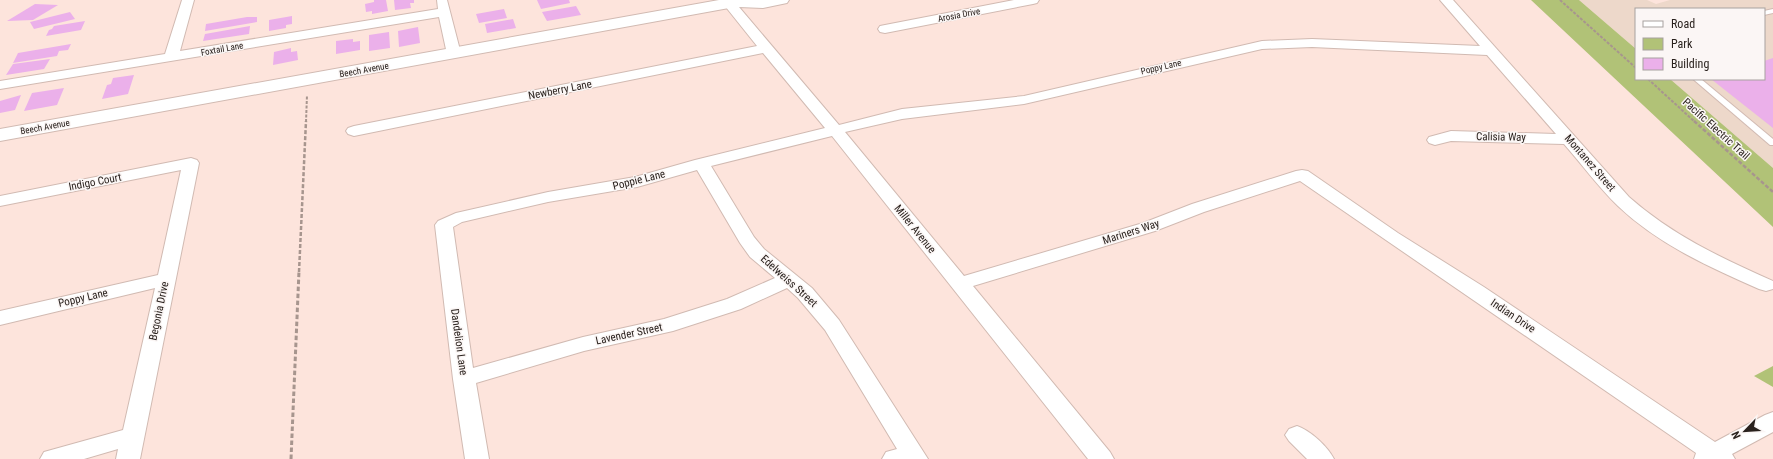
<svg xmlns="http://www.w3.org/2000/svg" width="1773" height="459" viewBox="0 0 1773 459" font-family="'Roboto Condensed',sans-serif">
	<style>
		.industrial { fill: #edd8ca }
		.green { fill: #b1c277 }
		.building { fill: #ebb0ea }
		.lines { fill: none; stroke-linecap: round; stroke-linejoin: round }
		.lane-casing { stroke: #d1bab2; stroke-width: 2 }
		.street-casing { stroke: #d1bab2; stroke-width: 2 }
		.secondary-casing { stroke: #d1bab2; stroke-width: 2 }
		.path-far2 { stroke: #a7958e; stroke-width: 2; stroke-dasharray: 3 1.5; stroke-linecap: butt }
		.path-far1 { stroke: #a7958e; stroke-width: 2.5; stroke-dasharray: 4 2; stroke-linecap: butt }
		.path { stroke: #a7958e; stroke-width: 3; stroke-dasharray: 4.5 2.5; stroke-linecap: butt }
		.lane { fill: #fff; fill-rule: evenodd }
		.street { fill: #fff; fill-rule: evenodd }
		.secondary { fill: #fff; fill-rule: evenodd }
		.labels { text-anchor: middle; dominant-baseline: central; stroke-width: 3; stroke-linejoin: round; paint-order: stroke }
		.far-street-label { font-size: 9px; fill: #29211d; stroke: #fbf6f5 }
		.street-label { font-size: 11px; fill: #29211d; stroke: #fbf6f5 }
	</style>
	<rect width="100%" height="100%" fill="#fde4dc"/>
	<path class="industrial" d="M1579,0H1647L1656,4L1670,0H1773V168L1670,79H1764V9H1636V49Z"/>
	<g class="green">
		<path d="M1531,0H1579L1636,49V79H1670L1773,168V227Z"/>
		<path d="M1773,366V387L1754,376Z"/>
	</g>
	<g class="building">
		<path d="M374,0H386L388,11L372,14V11L366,12L365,4L374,2Z"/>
		<path d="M394,0H414V3H410L411,8L395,10Z"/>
		<path d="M537,0H569L570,3L541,9Z"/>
		<path d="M35,4L58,5L33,20L7,21Z"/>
		<path d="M576,6L581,15L547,21L542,12Z"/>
		<path d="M504,9L507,18L479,23L476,14Z"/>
		<path d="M70,12L75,19L34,29L30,22Z"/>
		<path d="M292,16V24L286,25V28L269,31V20Z"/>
		<path d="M247,17H257V22L205,31L206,24Z"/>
		<path d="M513,19L516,28L487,33L485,24Z"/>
		<path d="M85,21L81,30L46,36L49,30L52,29L54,26Z"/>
		<path d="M250,26L249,34L203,41L205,34Z"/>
		<path d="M418,27L420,43L399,47L398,31Z"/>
		<path d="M389,32L390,48L369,51V35Z"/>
		<path d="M353,39V42L360,41V50L336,54V41Z"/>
		<path d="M71,44L68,50L59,51L57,56L13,63L18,53Z"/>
		<path d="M291,48V52L297,51L298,60L273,65L274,52Z"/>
		<path d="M1773,58V128L1711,79H1764V61Z"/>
		<path d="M50,59L44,69L6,75L13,64Z"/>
		<path d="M134,75L128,94L102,99L107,85L111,84L113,78Z"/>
		<path d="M64,88L57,105L24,111L32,93Z"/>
		<path d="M21,95L15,110L0,113V101Z"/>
	</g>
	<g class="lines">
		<defs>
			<g id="lane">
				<path d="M1773,9V13L1764,15V11Z"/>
				<path d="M1693,79H1701L1773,139V145H1770Z"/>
			</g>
			<g id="street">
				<path d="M182,0H194L180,51L438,9L437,0H447L461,54L459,57H449L447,54L439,17L0,89V81L165,54Z"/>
				<path d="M725,0H789L787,3L763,8L739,7L839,125L902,109L1024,96L1262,41L1312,39L1480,46L1440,0H1453L1629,197C1672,235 1721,258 1773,281V289L1766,291L1759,289C1709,267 1658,244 1618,206C1598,187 1582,164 1564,144L1451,141L1435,145L1429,143L1427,140L1429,137L1451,131L1556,134L1487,55L1312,47L1262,49L1024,104L902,119L845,132L964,276L1143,223L1192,204L1296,171L1302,170L1308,171L1398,233L1484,287L1715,442L1765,415L1773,412V432L1732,454L1735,459H1694L1696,453L1300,181L1204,212L1155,231L973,286L1110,452L1114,459H1088L832,136L711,166L754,237L764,249L812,288L839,320L928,459H882L886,452L897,449L825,330L798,298L787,288L741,309L673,331L584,351L476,383L489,459H465L453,379L435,225L438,221L456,213L548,192L635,177L695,160L825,128L763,53L354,136L348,134L346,131L348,128L354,126L757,46L725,6L723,3ZM697,170L740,243L750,257L775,278L727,299L664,319L583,337L473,368L453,227L462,222L548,202L637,187Z"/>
				<path d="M1014,0H1039L1037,3L1033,4L885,33L880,32L878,29L880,26L885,25Z"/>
				<path d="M191,158L197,160L199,163L140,459H116L118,449L84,459H40L44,452L123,430L155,288L0,325V311L158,275L181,170L0,206V196Z"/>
				<path d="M1297,426C1311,431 1327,446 1334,459H1307L1289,441L1285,435L1289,429Z"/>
			</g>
			<path id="secondary" d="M719,0H735L737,3L734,6L729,8L0,141V129Z"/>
		</defs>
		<use href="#lane" class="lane-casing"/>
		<use href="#street" class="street-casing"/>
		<use href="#secondary" class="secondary-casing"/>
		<g class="path-far2">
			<path d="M1560,0L1636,68"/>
			<path d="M1648,79L1695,122"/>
			<path d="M306,122L307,95"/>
		</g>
		<g class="path-far1">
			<path d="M1694,121L1773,192"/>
			<path d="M299,272L306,121"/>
		</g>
		<path class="path" d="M291,459L299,271"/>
		<use href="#lane" class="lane"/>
		<use href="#street" class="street"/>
		<use href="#secondary" class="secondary"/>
	</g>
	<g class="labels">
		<g class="far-street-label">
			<text transform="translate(959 15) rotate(-11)">Arosia Drive</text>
			<text transform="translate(222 49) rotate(-10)">Foxtail Lane</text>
			<text transform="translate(1161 67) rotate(-13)">Poppy Lane</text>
			<text transform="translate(364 70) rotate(-10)">Beech Avenue</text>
			<text transform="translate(45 127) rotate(-10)">Beech Avenue</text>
		</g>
		<g class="street-label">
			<text transform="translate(560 90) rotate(-11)">Newberry Lane</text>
			<text transform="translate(1716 129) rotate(42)">Pacific Electric Trail</text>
			<text transform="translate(1501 137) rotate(1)">Calisia Way</text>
			<text transform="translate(1590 163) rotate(49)">Montanez Street</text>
			<text transform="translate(639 180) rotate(-14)">Poppie Lane</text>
			<text transform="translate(95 182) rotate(-11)">Indigo Court</text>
			<text transform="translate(915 229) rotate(51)">Miller Avenue</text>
			<text transform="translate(1131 232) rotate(-18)">Mariners Way</text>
			<text transform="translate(789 281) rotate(42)">Edelweiss Street</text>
			<text transform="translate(83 298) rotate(-13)">Poppy Lane</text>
			<text transform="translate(159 311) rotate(-78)">Begonia Drive</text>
			<text transform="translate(1513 316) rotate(34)">Indian Drive</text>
			<text transform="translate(629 334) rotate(-12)">Lavender Street</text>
			<text transform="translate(459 342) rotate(82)">Dandelion Lane</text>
		</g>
	</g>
	<rect x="1635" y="8" width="130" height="72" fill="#fbf6f5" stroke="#a7a19f"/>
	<rect x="1643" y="21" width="20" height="6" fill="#ffffff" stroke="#a7a19f"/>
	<text x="1671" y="28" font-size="12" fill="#29211d">Road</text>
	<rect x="1643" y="38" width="20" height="12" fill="#b1c277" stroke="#a7a19f"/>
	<text x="1671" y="48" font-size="12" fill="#29211d">Park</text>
	<rect x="1643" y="58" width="20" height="12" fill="#ebb0ea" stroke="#a7a19f"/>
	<text x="1671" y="68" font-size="12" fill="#29211d">Building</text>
	<g transform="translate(1745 431) rotate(245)" stroke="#fbf6f5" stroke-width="3" paint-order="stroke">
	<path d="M0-3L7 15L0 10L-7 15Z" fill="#29211d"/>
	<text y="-6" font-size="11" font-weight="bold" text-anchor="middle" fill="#29211d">N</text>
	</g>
</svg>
